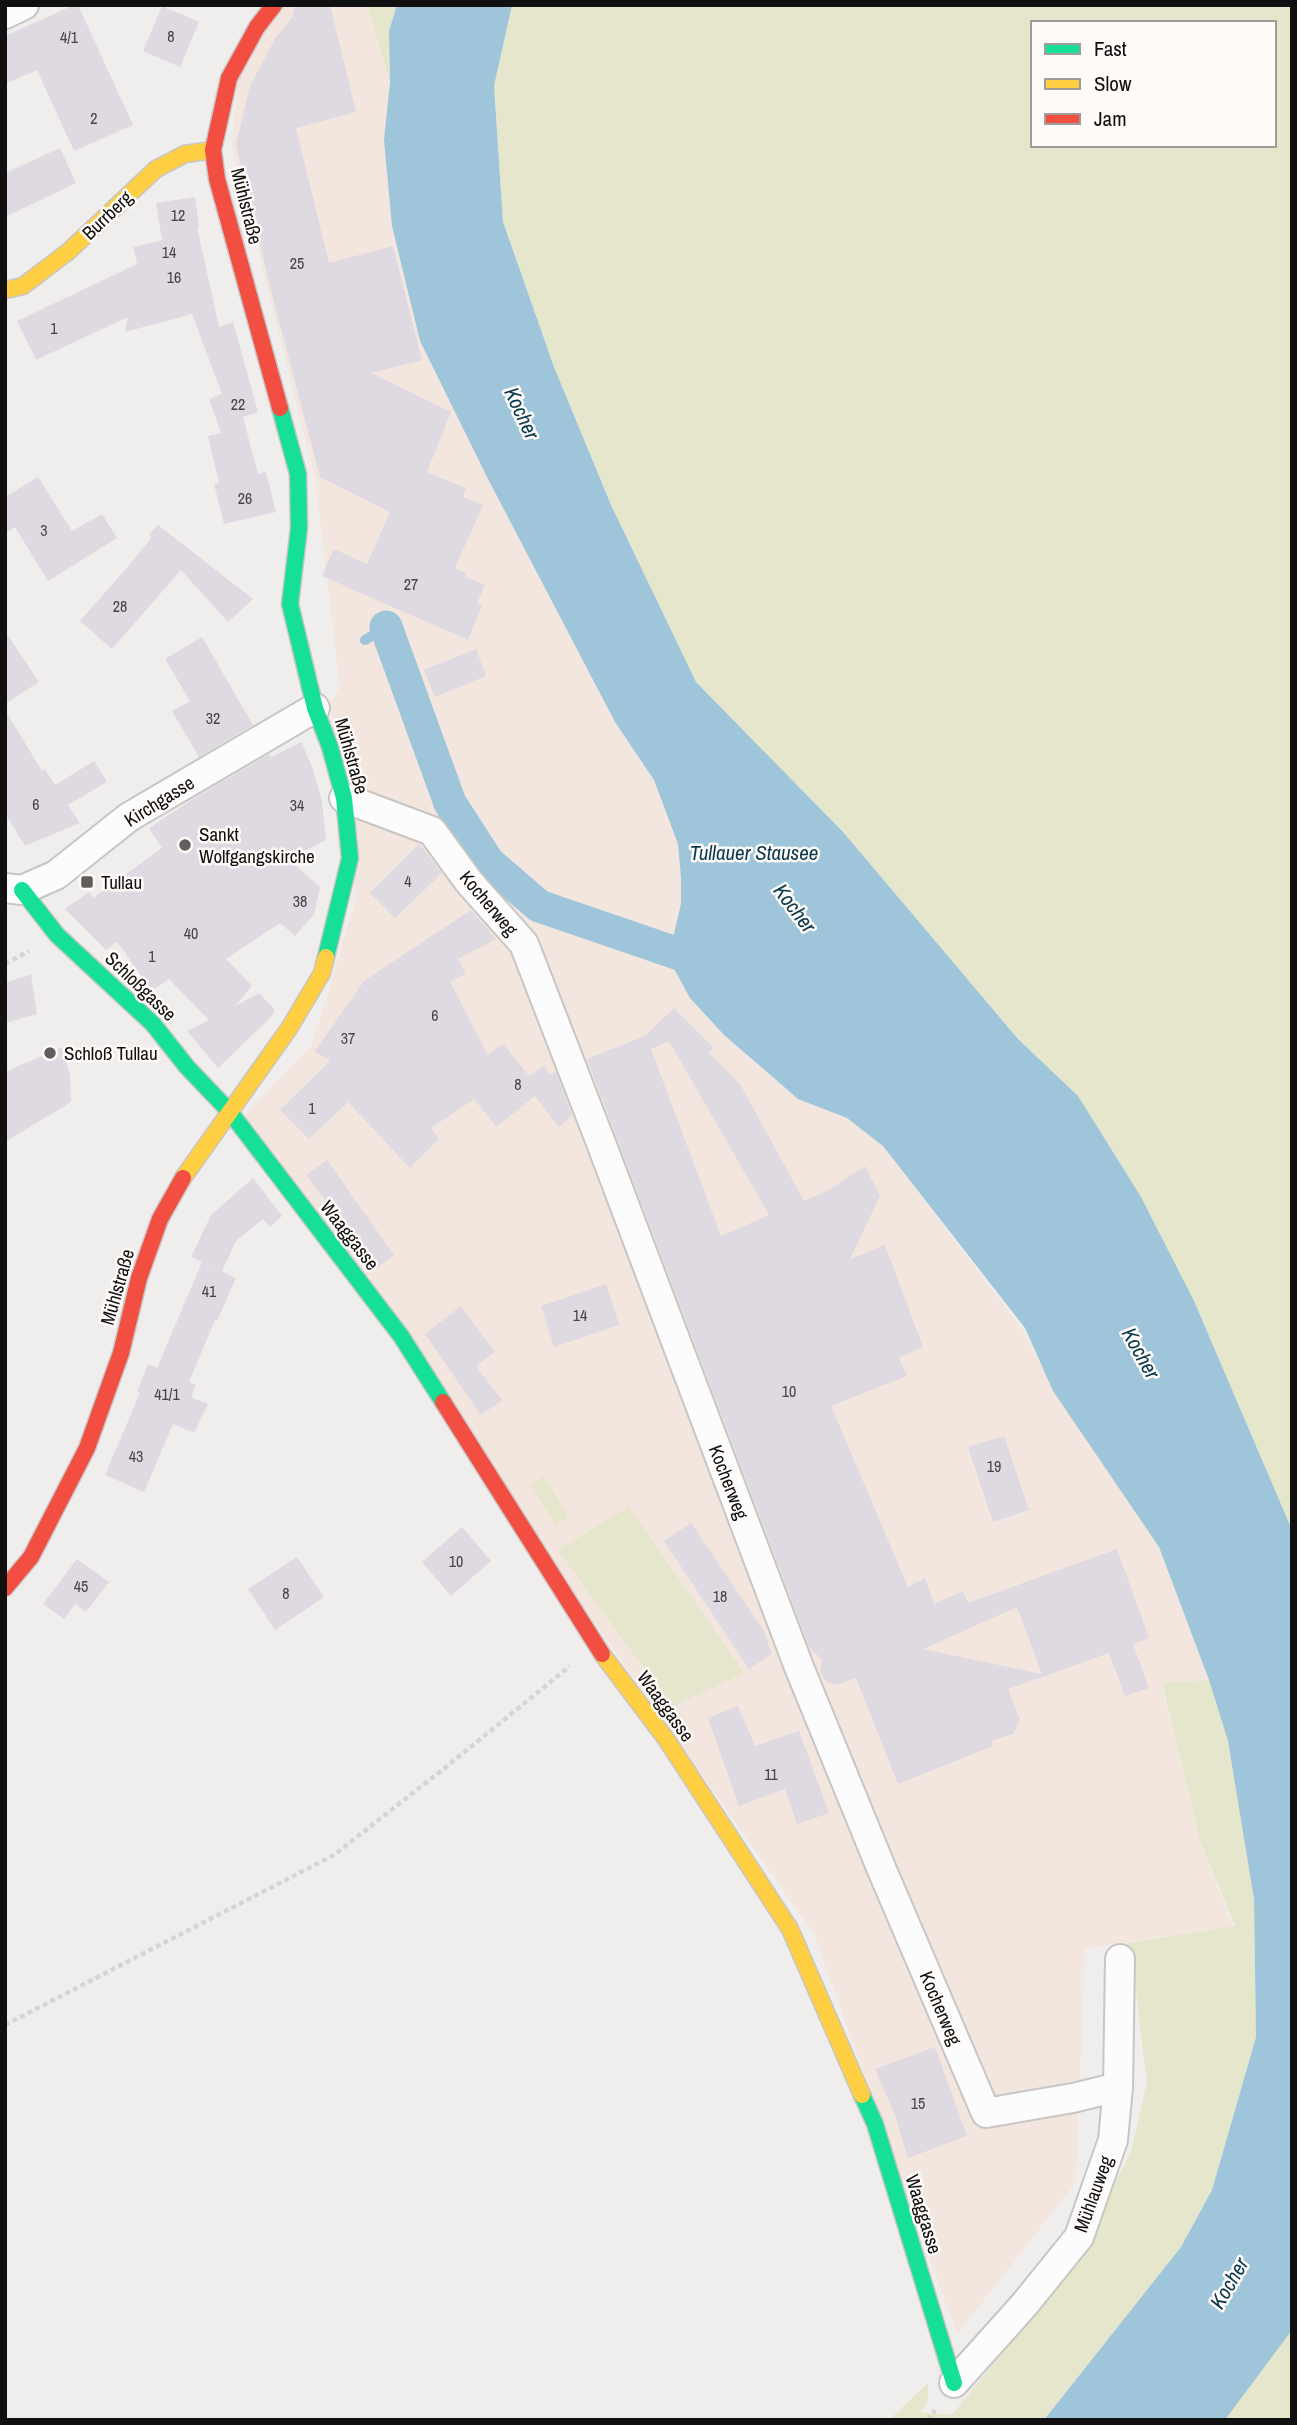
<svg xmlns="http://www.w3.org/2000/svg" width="1297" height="2425" viewBox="0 0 1297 2425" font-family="'Archivo Narrow',sans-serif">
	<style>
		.industrial { fill: #f3e6df }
		.green { fill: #e5e6cb; fill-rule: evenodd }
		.water { fill: #9fc5da }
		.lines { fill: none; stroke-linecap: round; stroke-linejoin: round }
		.stream { stroke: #9fc5da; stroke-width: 10 }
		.canal { stroke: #9fc5da; stroke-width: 33 }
		.building { fill: #dfd9e1; fill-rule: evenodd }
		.street-casing { stroke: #c7c6c5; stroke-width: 32 }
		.fast-casing { stroke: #c7c6c5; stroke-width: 19 }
		.slow-casing { stroke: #c7c6c5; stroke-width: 19 }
		.jam-casing { stroke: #c7c6c5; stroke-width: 19 }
		.path { stroke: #d6d5d4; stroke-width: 4.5; stroke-dasharray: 5 3.5; stroke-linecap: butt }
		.street { stroke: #fdfcfc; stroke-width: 28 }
		.fast { stroke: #16e098; stroke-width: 16 }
		.slow { stroke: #ffcf43; stroke-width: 16 }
		.jam { stroke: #f24e42; stroke-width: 16 }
		.poi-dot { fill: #5f5e5d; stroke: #fefbf9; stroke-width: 2.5 }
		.labels { text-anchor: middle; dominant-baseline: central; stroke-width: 5; stroke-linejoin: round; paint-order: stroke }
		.number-label { font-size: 16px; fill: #474446 }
		.street-label { font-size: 19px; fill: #111010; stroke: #fefbf9 }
		.poi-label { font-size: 19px; fill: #111010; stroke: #fefbf9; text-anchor: start }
		.water-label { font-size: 21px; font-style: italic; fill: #09394f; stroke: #fefbf9 }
	</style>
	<rect width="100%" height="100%" fill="#f0eeed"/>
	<path class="industrial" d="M283,5H367L390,82L384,140L420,341L488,479L615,722L654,780L678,844L681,878V904L672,942V965L690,998L724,1035L798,1099L847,1118L883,1146L1023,1330L1054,1391L1159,1547L1209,1680L1161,1683L1200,1842L1233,1926L1085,1949L1076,2182L957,2335L814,1934L240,1120L312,1044L356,899L330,704L340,687L315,478L232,145L239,69Z"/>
	<g class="green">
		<path d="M367,5H397L389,31L390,82Z"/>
		<path d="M512,5H1292V1530L1194,1301L1078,1096L1018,1039L843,832L696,682L611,505L554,367L503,222L494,86ZM1033,23H1274V145H1033Z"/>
		<path d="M544,1476L568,1517L555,1525L531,1484Z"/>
		<path d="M629,1507L744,1673L672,1707L558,1550Z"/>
		<path d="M1209,1680L1228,1741L1254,1899L1256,2037L1212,2190L1181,2247L1044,2420H889L928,2383V2401L921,2412L952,2415L1071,2269L1131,2152L1147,2082L1132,1960L1127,1943L1235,1926L1200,1841L1162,1683Z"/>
		<path d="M1292,2194V2420H1186Z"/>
	</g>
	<path class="water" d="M397,5H512L494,86L503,222L554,367L611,505L696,682L843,832L1018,1039L1078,1096L1141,1197L1194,1301L1292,1530V2330L1225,2420H1044L1181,2247L1212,2190L1256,2037L1254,1899L1228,1741L1209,1680L1159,1547L1053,1391L1025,1328L883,1146L847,1118L798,1099L724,1035L690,998L672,965V942L681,904V878L678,844L654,780L615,722L488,479L420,341L392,226L384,140L390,82L389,31Z"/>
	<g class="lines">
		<path class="stream" d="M365,640L386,627"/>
		<path class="canal" d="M386,627L450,803L488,862L539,906L717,967"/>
	</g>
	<g class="building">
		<path d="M74,5H78L133,125L74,151L37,70L5,84V36Z"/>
		<path d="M295,5H330L356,112L296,128L329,263L393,246L422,360L371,373L451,412L427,472L466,488L463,497L483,505L455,568L467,574L466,577L485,585L477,603L482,606L468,640L322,576L334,549L367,564L390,512L320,477L275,306L236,145L250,86L275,39L292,18Z"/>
		<path d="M162,6L199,22L180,67L143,51Z"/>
		<path d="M60,148L76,183L5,217V173Z"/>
		<path d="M195,197L199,227H197L219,327L233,322L258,412L243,417L258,474L266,472L276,512L224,524L214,484L219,483L208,436L221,433L209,399L222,394L192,314L125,332L128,317L36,360L17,321L137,264L133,247L162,240L156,203Z"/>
		<path d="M38,477L72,531L102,514L117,538L48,581L15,527L5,533V497Z"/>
		<path d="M158,525L253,599L228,622L181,570L112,649L80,621L131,563L151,538L149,535Z"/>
		<path d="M5,631L39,682L5,704Z"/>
		<path d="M202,637L253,725L199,757L172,711L190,701L165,659Z"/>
		<path d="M476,649L486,676L435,697L424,670Z"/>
		<path d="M5,710L42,771L45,769L55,785L94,761L107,782L68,805L80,823L25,846L5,813Z"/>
		<path d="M301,742L313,769L322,802L326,840L288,859L320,887L314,914L295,936L280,923L226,959L252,986L235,1006L259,993L275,1010L269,1019L218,1068L187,1031L209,1020L169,979L152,991L117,942L106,950L65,909L89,892L93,898L162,848L149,828L196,797L269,754L271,757Z"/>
		<path d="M419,844L442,873L395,918L370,893Z"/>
		<path d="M471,910L496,939L458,959L466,974L450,982L488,1055L503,1044L529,1076L543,1066L550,1074L556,1072L572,1115L559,1127L535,1096L496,1127L474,1099L431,1128L439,1139L410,1168L348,1102L309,1139L280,1110L330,1061L315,1051L364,981Z"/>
		<path d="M31,974L37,1014L5,1023V983Z"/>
		<path d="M674,1008L714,1048L709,1053L740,1084L804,1201L829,1190L865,1166L880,1196L850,1259L885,1245L923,1347L899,1358L907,1376L831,1406L908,1587L925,1578L934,1604L963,1591L968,1603L1117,1549L1149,1638L1133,1644L1149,1688L1125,1696L1109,1653L1008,1689L1020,1720L1013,1734L991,1741L993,1746L898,1784L856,1678L836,1685L829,1683L823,1678L820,1672L822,1659L810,1649L587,1059L645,1036ZM669,1041L769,1215L721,1236L651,1049ZM1017,1607L1042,1674L923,1649Z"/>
		<path d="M62,1047L70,1075L71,1102L5,1142V1072Z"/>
		<path d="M327,1160L394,1255L377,1268L306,1175Z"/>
		<path d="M253,1178L282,1216L270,1227L263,1219L236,1241L222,1271L191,1257L211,1215Z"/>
		<path d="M202,1262L236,1278L217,1321L215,1320L189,1382L196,1385L191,1397L208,1404L194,1433L173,1424L144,1492L105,1475L140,1393L137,1392L148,1364L157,1368Z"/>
		<path d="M606,1284L619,1325L554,1347L541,1306Z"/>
		<path d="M461,1306L495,1352L476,1366L502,1400L481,1415L425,1334Z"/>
		<path d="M1004,1436L1029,1510L993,1522L968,1447Z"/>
		<path d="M691,1523L764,1631L772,1654L749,1669L664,1541Z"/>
		<path d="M462,1527L491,1561L451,1596L422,1562Z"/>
		<path d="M297,1557L324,1597L275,1630L248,1589Z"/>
		<path d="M77,1559L109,1582L86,1612L75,1604L64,1619L43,1604Z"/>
		<path d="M738,1706L755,1746L799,1731L829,1813L797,1824L785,1789L739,1806L708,1718Z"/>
		<path d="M935,2047L967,2136L908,2158L895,2115L875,2069Z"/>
	</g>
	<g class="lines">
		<defs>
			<g id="street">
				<path d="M5,14L24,5"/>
				<path d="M344,798L432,831L469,882L524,944L601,1143L799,1667L882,1870L986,2113L1073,2098L1118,2087"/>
				<path d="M5,888L22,890L56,875L129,817L315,708"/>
				<path d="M954,2383L1024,2305L1079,2237L1113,2140L1118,2087L1120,1959"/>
			</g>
			<g id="fast">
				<path d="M280,408L298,474L299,528L290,604L315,708L330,747L344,798L350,858L326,957"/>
				<path d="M22,890L57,935L153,1024L187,1067L230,1112L401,1336L443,1402"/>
				<path d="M862,2095L875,2124L954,2383"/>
			</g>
			<g id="slow">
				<path d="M5,290L23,286L69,251L156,169L185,154L213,150"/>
				<path d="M183,1178L290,1027L322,973L326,957"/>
				<path d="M602,1654L666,1739L790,1929L862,2095"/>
			</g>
			<g id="jam">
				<path d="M274,5L257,27L229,78L213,150L217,179L280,408"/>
				<path d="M443,1402L602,1654"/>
				<path d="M5,1588L31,1557L87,1448L121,1353L139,1278L160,1219L183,1178"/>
			</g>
		</defs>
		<use href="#street" class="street-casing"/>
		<use href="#fast" class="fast-casing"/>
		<use href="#slow" class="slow-casing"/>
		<use href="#jam" class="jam-casing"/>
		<g class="path">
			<path d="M5,964L29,951"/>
			<path d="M5,2025L334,1855L446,1767L570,1666"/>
			<path d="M928,2420L935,2410"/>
		</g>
		<use href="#street" class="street"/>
		<use href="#fast" class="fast"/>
		<use href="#slow" class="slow"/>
		<use href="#jam" class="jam"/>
	</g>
	<g class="poi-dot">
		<circle cx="185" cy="845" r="7"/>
		<rect x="80" y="875" width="14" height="14" rx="3.5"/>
		<circle cx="50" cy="1053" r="7"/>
	</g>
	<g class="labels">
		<g class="number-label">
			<text x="171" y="36">8</text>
			<text x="69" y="37">4/1</text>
			<text x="94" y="118">2</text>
			<text x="178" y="215">12</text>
			<text x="169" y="252">14</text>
			<text x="297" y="263">25</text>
			<text x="174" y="277">16</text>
			<text x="54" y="328">1</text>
			<text x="238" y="404">22</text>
			<text x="245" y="498">26</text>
			<text x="44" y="530">3</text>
			<text x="411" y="584">27</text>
			<text x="120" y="606">28</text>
			<text x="213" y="718">32</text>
			<text x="36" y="804">6</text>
			<text x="297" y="805">34</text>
			<text x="408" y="881">4</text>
			<text x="300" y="901">38</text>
			<text x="191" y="933">40</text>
			<text x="152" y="956">1</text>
			<text x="435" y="1015">6</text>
			<text x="348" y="1038">37</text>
			<text x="518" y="1084">8</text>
			<text x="312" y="1108">1</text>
			<text x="209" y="1291">41</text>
			<text x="580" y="1315">14</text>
			<text x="789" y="1391">10</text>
			<text x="167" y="1394">41/1</text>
			<text x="136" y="1456">43</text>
			<text x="994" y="1466">19</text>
			<text x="456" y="1561">10</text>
			<text x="81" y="1586">45</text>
			<text x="286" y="1593">8</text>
			<text x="720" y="1596">18</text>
			<text x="771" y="1774">11</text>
			<text x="918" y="2103">15</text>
		</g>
		<g class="street-label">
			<text transform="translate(247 206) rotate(76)">Mühlstraße</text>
			<text transform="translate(107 215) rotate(-44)">Burrberg</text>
			<text transform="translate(352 756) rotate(74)">Mühlstraße</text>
			<text transform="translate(159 801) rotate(-32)">Kirchgasse</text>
			<text transform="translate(489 903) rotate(50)">Kocherweg</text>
			<text transform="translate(141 986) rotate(44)">Schloßgasse</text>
			<text transform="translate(350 1235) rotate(52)">Waaggasse</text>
			<text transform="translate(117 1287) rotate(-74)">Mühlstraße</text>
			<text transform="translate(729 1482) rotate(69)">Kocherweg</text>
			<text transform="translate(666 1706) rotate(54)">Waaggasse</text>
			<text transform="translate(941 2008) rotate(67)">Kocherweg</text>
			<text transform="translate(1093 2194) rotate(-70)">Mühlauweg</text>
			<text transform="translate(924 2214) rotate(73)">Waaggasse</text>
		</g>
		<g class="poi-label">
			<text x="199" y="834">Sankt<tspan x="199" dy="22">Wolfgangskirche</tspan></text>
			<text x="101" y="882">Tullau</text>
			<text x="64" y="1053">Schloß Tullau</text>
		</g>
		<g class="water-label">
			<text transform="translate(522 413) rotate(65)">Kocher</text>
			<text x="754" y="852">Tullauer Stausee</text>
			<text transform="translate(795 908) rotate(53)">Kocher</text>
			<text transform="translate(1141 1353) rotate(61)">Kocher</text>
			<text transform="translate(1229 2283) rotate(-60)">Kocher</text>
		</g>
	</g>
	<rect width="1297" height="2425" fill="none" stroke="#111010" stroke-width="14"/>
	<rect x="1031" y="21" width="245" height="126" fill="#fefbf9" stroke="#9f9d9c" stroke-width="2"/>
	<rect x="1045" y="44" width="35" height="10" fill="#16e098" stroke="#9f9d9c" stroke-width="2"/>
	<text x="1094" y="56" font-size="21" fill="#111010">Fast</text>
	<rect x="1045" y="79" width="35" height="10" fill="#ffcf43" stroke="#9f9d9c" stroke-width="2"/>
	<text x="1094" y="91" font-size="21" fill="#111010">Slow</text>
	<rect x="1045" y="114" width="35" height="10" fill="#f24e42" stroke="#9f9d9c" stroke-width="2"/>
	<text x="1094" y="126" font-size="21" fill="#111010">Jam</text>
</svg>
